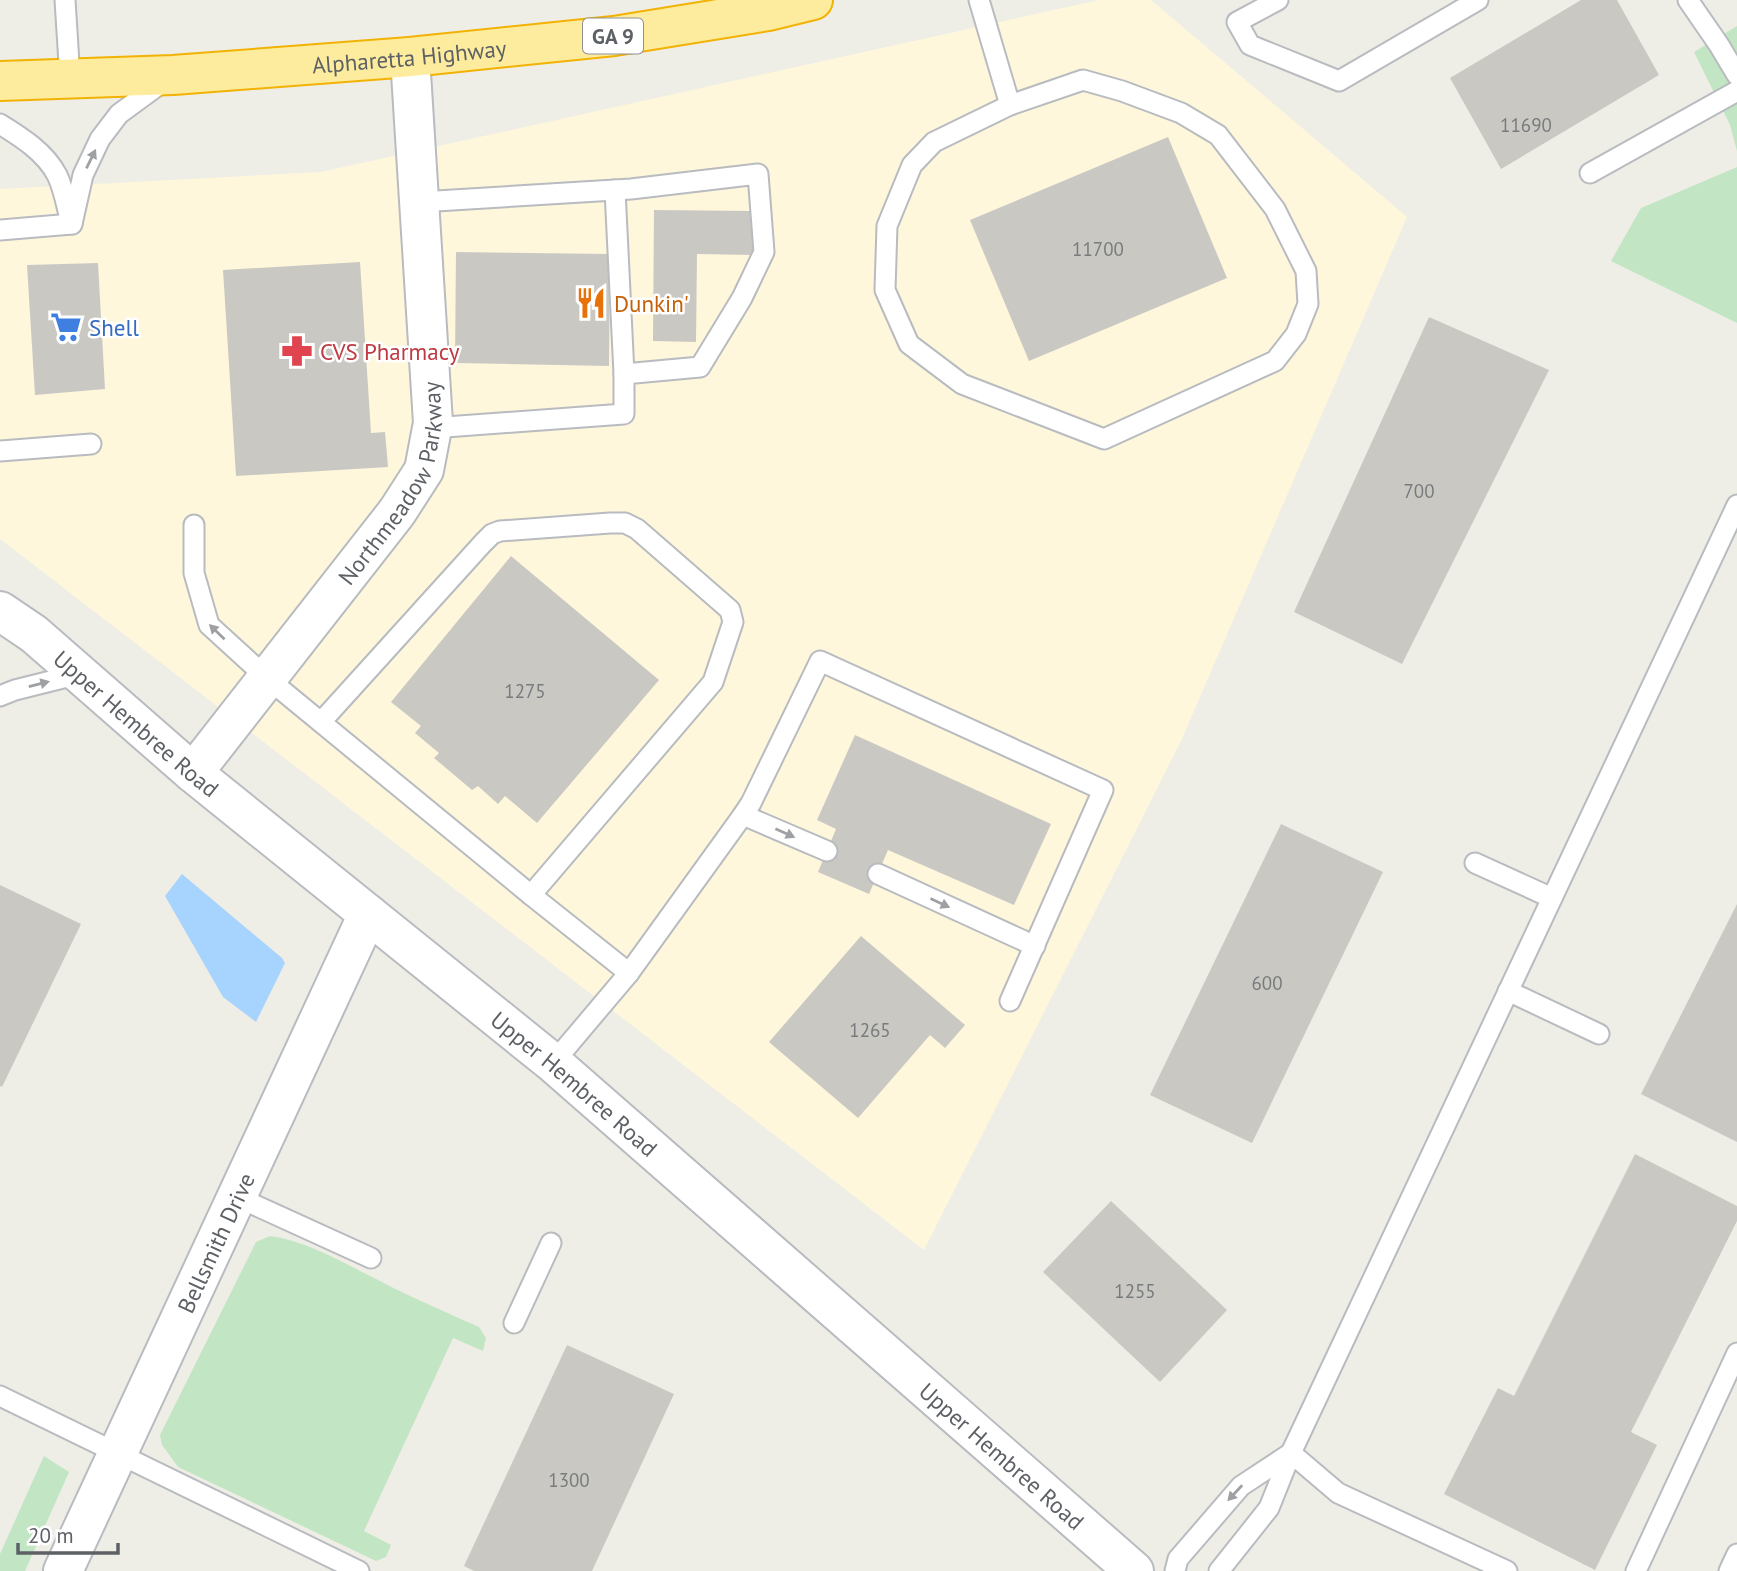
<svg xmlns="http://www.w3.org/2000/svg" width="1737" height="1571" viewBox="0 0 1737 1571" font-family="'PT Sans',sans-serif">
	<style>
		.commercial { fill: #fef7dc }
		.green { fill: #c2e6c4 }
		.water { fill: #a7d4fe }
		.building { fill: #cac8c3 }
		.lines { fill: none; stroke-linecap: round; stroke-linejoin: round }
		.service-casing { stroke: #b8bbbf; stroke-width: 23 }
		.minor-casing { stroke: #b8bbbf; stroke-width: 42 }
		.tertiary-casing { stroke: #b8bbbf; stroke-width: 42 }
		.trunk-casing { stroke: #f2b203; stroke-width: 42 }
		.service { stroke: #fff; stroke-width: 19 }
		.minor { stroke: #fff; stroke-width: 38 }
		.tertiary { stroke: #fff; stroke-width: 38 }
		.trunk { stroke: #fdec9e; stroke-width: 38 }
		.oneway { fill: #9ea0a3 }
		.labels { text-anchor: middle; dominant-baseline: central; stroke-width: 5; stroke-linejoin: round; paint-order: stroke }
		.number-label { font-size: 19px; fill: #787b7d }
		.shield { fill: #fff; stroke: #8e9094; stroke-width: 2 }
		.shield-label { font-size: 21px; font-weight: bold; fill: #5d6166 }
		.street-label { font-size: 23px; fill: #5d6166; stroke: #fff }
		.food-label { font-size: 23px; fill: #c56008; stroke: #fff; text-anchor: start }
		.shop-label { font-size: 23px; fill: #366cbe; stroke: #fff; text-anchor: start }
		.health-label { font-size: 23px; fill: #be3a42; stroke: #fff; text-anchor: start }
	</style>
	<rect width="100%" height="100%" fill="#efeee6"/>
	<path class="commercial" d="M1099,0H1151L1407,217L1181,741L924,1250L0,539V189L321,172Z"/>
	<g class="green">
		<path d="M1737,26V151L1730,125L1694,52Z"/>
		<path d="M1737,167V323L1611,261L1641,208Z"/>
		<path d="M270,1236C308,1241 345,1264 380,1281C412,1298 446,1312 479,1327L486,1338L483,1351L453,1338L364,1531L391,1545L386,1557L376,1561L178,1467L162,1445L160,1435L256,1242Z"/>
		<path d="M44,1456L69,1472L25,1571H0V1554Z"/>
	</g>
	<path class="water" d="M182,874L282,958L285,963L256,1022L223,997L165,896Z"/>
	<g class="building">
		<path d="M1581,0H1617L1659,75L1501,169L1450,78Z"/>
		<path d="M1168,137L1227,278L1029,361L970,220Z"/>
		<path d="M654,210L753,211V255L697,254L696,342L653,341Z"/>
		<path d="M456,252L610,254L609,366L455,363Z"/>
		<path d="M360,262L371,433L385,432L388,467L236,476L223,270Z"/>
		<path d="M98,263L105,389L35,395L27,265Z"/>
		<path d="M1429,317L1549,370L1402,664L1294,612Z"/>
		<path d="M511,556L659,680L537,823L505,796L498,804L478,786L472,790L434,758L439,753L415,733L421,726L391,702Z"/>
		<path d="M855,735L1051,824L1014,905L888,850L869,894L818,872L836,829L817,820Z"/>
		<path d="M1281,824L1383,872L1252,1143L1150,1095Z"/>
		<path d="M0,885L81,924L2,1087L0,1086Z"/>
		<path d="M1737,904V1142L1641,1094Z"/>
		<path d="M861,936L965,1025L945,1048L930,1035L858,1118L769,1042Z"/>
		<path d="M1635,1154L1737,1206V1221L1631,1432L1657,1445L1595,1570L1444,1494L1498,1388L1514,1396Z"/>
		<path d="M1111,1201L1227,1310L1160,1382L1043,1272Z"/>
		<path d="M567,1345L674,1394L592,1571H474L464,1566Z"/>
	</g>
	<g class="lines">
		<defs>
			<g id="service">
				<path d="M65,0L70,79"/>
				<path d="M979,0L1010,105"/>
				<path d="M1278,0L1237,22L1250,45L1339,81L1478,0"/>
				<path d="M1688,0L1719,45L1737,75"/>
				<path d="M1083,80L1122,91L1181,113L1218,135L1275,209L1306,271L1308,304L1296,334L1275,361L1104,439L962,384L909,344L885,290L887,226L912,165L934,142L1010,105Z"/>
				<path d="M0,124C21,137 45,152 57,175C64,189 67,208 71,223"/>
				<path d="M1590,173L1737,91"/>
				<path d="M615,190L624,374"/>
				<path d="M420,202L631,189L758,174L764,252L742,298L700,367L624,374V414L432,428"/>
				<path d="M72,224L83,175L100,139L119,114L164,81"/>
				<path d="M0,230L72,224"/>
				<path d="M0,451L91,444"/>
				<path d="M194,525V573L209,625L267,678L531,895L713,682L733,622L730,610L637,529L625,523H610L500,531L492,534L483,543L321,722"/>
				<path d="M0,696L15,690L79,674"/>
				<path d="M743,815L827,851"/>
				<path d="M1475,863L1552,898"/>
				<path d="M878,874L1035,946"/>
				<path d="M531,895L629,973"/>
				<path d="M1508,991L1599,1034"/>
				<path d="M553,1063L629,973L743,815L751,803L820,661L1103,790L1010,1001"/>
				<path d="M237,1197L371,1258"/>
				<path d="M514,1323L551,1243"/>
				<path d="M0,1396L359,1571"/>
				<path d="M1291,1453L1338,1493L1507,1571"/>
				<path d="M1175,1571L1178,1559L1241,1486L1291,1453"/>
				<path d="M1219,1571L1269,1508L1291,1453L1737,505"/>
				<path d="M1636,1571L1737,1353"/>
				<path d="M1729,1571L1737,1554"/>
			</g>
			<g id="minor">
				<path id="s1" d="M193,773L397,512L424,470L433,423L410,57"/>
				<path id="s2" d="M63,1571L368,914"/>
			</g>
			<g id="tertiary">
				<path id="s3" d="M0,611L34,634L193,773L553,1063L1134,1571"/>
			</g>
			<g id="trunk">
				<path id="s4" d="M0,81L173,75L410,57L614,36L768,11L813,0"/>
			</g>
		</defs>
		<use href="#service" class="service-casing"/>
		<use href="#minor" class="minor-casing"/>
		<use href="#tertiary" class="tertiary-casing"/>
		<use href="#trunk" class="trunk-casing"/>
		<use href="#service" class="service"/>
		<use href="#minor" class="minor"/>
		<use href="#tertiary" class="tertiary"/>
		<use href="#trunk" class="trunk"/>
	</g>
	<defs><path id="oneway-solid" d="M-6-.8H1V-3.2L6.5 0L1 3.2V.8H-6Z" transform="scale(1.75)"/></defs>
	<g class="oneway">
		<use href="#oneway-solid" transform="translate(91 159) rotate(-64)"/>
		<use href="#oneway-solid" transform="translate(217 632) rotate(-136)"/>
		<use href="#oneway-solid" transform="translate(39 684) rotate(-14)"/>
		<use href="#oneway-solid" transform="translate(785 833) rotate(24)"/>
		<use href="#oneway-solid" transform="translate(940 903) rotate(25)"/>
		<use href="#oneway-solid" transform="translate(1235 1493) rotate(133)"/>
	</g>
	<defs>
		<symbol id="restaurant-bare" viewBox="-9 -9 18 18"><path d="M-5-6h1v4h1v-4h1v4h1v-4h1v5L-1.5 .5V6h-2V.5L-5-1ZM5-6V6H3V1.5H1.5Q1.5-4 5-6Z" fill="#e8710a" stroke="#fff" stroke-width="2.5" paint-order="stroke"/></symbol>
		<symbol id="supermarket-bare" viewBox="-9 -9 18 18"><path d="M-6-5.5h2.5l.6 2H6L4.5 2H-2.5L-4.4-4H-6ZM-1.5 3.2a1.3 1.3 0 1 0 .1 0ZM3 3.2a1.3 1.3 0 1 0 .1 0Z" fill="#3f7fe0" stroke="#fff" stroke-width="2.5" paint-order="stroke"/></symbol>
		<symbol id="pharmacy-bare" viewBox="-9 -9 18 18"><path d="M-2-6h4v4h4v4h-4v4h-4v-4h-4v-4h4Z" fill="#e0444e" stroke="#fff" stroke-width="2.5" paint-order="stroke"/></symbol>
	</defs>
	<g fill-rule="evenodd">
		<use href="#restaurant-bare" x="569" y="281" width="44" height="44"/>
		<use href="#supermarket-bare" x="44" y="305" width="44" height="44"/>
		<use href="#pharmacy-bare" x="275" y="329" width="44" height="44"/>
	</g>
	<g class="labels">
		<g class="number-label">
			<text x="1526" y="125">11690</text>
			<text x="1098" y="249">11700</text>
			<text x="1419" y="491">700</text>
			<text x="525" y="691">1275</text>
			<text x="1267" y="983">600</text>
			<text x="870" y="1030">1265</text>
			<text x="1135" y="1291">1255</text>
			<text x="569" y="1480">1300</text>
		</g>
		<rect class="shield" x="583" y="18.5" width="60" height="35" rx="5"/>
		<g class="shield-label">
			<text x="613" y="36">GA 9</text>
		</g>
		<g class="street-label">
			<text stroke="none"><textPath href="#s4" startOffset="410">Alpharetta Highway</textPath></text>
			<text stroke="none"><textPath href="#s1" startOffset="357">Northmeadow Parkway</textPath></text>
			<text stroke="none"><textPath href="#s3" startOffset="177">Upper Hembree Road</textPath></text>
			<text stroke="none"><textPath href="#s3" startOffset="744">Upper Hembree Road</textPath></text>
			<text stroke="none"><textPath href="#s2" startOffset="362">Bellsmith Drive</textPath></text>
			<text stroke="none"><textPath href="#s3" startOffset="1311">Upper Hembree Road</textPath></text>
		</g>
		<g class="food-label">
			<text x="614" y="303">Dunkin'</text>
		</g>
		<g class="shop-label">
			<text x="89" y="327">Shell</text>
		</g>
		<g class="health-label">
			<text x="320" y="351">CVS Pharmacy</text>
		</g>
	</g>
	<path d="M18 1543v10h100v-10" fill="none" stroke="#5d6166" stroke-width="3.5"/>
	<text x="28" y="1543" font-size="21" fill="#5d6166" stroke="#ffffff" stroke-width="5" paint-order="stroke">20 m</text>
</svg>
